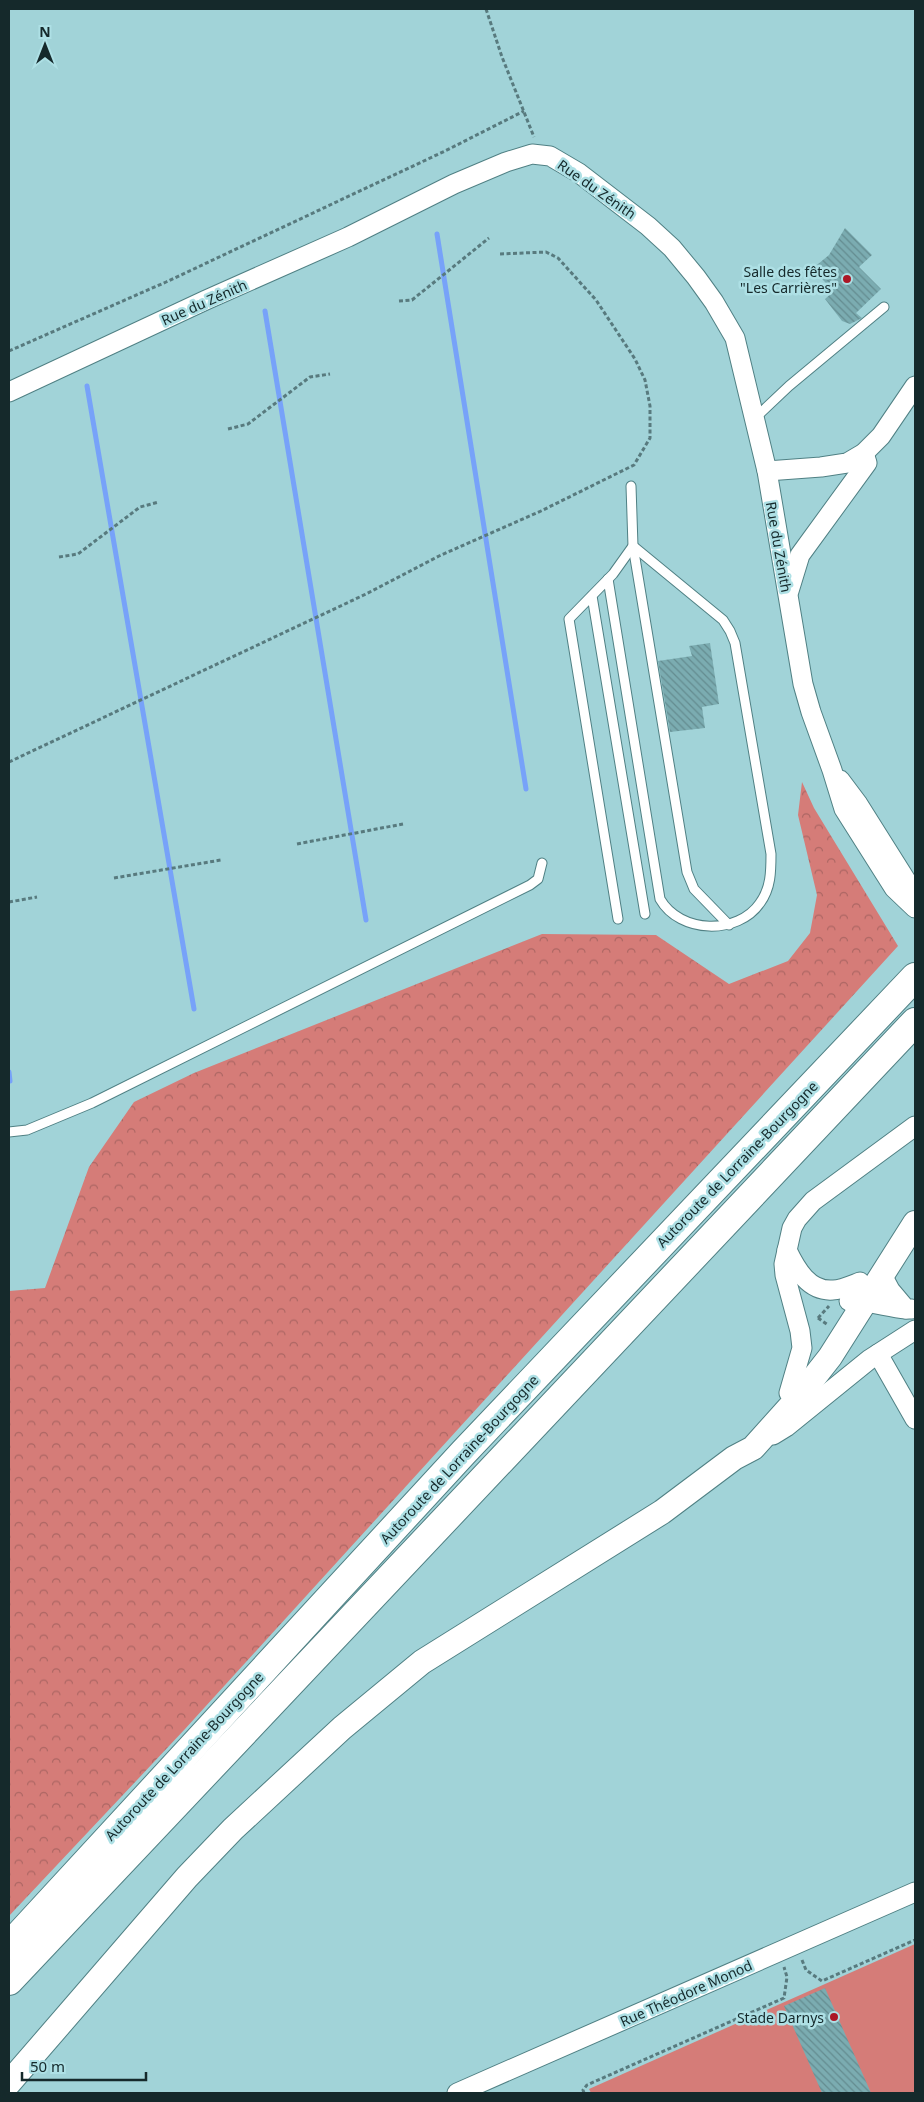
<svg xmlns="http://www.w3.org/2000/svg" width="924" height="2102" viewBox="0 0 924 2102" font-family="'Noto Sans',sans-serif">
	<style>
		.forest { fill: url(#forest-crowns) }
		.garden { fill: #d57c78 }
		.lines { fill: none; stroke-linecap: round; stroke-linejoin: round }
		.stream { stroke: #77a2f9; stroke-width: 5 }
		.building { fill: url(#building-back-hatch) }
		.service-casing { stroke: #508084; stroke-width: 11 }
		.minor-casing { stroke: #508084; stroke-width: 21 }
		.tertiary-casing { stroke: #508084; stroke-width: 26 }
		.motorway-casing { stroke: #508084; stroke-width: 30 }
		.path { stroke: #587a7e; stroke-width: 3; stroke-dasharray: 4 2.5; stroke-linecap: butt }
		.service { stroke: #fff; stroke-width: 9 }
		.minor { stroke: #fff; stroke-width: 19 }
		.tertiary { stroke: #fff; stroke-width: 24 }
		.motorway { stroke: #fff; stroke-width: 28 }
		.poi-dot { fill: #ab1726; stroke: #aee0e5; stroke-width: 2 }
		.labels { text-anchor: middle; dominant-baseline: central; stroke-width: 5; stroke-linejoin: round; paint-order: stroke }
		.street-label { font-size: 14px; fill: #15292b; stroke: #aee0e5 }
		.poi-label { font-size: 14px; fill: #15292b; stroke: #aee0e5; text-anchor: end }
	</style>
	<defs>
		<pattern id="forest-crowns" width="20" height="18" patternUnits="userSpaceOnUse" patternTransform="scale(1.25)"><rect width="20" height="18" fill="#d57c78"/><path d="M2 6a3 3 0 1 1 6 0M12 15a3 3 0 1 1 6 0" fill="none" stroke="#ac6663"/></pattern>
		<pattern id="building-back-hatch" width="6" height="6" patternUnits="userSpaceOnUse" patternTransform="scale(1.25)"><rect width="6" height="6" fill="#7bacb1"/><path d="M-1 5l2 2M0 0l6 6M5-1l2 2" fill="none" stroke="#648c90"/></pattern>
	</defs>
	<rect width="100%" height="100%" fill="#a1d3d8"/>
	<path class="forest" d="M802,782L814,808L898,946L185,1729L9,1916V1291L45,1288L89,1167L134,1102L194,1073L542,934L656,935L729,984L788,961L810,933L817,895L798,815Z"/>
	<path class="garden" d="M915,1944V2093H591L589,2089Z"/>
	<g class="lines">
		<g class="stream">
			<path d="M437,234L526,789"/>
			<path d="M265,311L366,920"/>
			<path d="M87,386L194,1009"/>
			<path d="M9,1072L10,1081"/>
		</g>
	</g>
	<g class="building">
		<path d="M845,228L872,255L859,267L881,289L856,313L862,318L850,324L842,321L825,299L834,291L812,269L829,255Z"/>
		<path d="M710,643L719,704L702,707L705,728L670,732L658,661L692,656L689,646Z"/>
		<path d="M825,1988L871,2093H822L784,2006Z"/>
	</g>
	<g class="lines">
		<defs>
			<g id="service">
				<path d="M754,419L789,386L884,307"/>
				<path d="M633,546L687,872L694,889L729,925"/>
				<path d="M608,579L660,899C680,934 738,935 760,903C771,888 771,871 771,854L735,643L730,631L723,620L633,546"/>
				<path d="M592,596L645,914"/>
				<path d="M618,919L569,619L613,574L633,546L631,486"/>
				<path d="M9,1132L27,1130L92,1103L530,885L538,879L542,863"/>
			</g>
			<g id="minor">
				<path d="M9,392L206,300L348,237L454,184L506,162L532,154L550,156L579,173L648,226L672,248L696,277L714,302L735,338L767,471L803,684L811,712L832,770L844,809L894,888L915,908"/>
				<path d="M767,471L821,467L847,463L864,453L881,436L915,386"/>
				<path d="M789,591L800,555L867,463L864,453"/>
				<path d="M840,780L858,804L909,885L912,903"/>
				<path d="M787,1250C796,1269 809,1292 833,1290C841,1290 852,1285 860,1282"/>
				<path d="M882,1275L890,1290L906,1309H912"/>
				<path d="M849,1301C869,1301 887,1307 906,1309"/>
				<path d="M878,1354L915,1419"/>
				<path d="M789,1393L802,1348L800,1331L785,1275L784,1264L792,1228L797,1219L813,1201L915,1126"/>
				<path d="M773,1435L786,1427L870,1359L915,1330"/>
				<path d="M457,2093L915,1892"/>
			</g>
			<path id="tertiary" d="M9,2083L187,1877L233,1829L342,1728L422,1662L662,1512L734,1458L753,1448L797,1399L830,1357L915,1223"/>
			<g id="motorway">
				<path d="M9,1946L464,1452L915,977"/>
				<path d="M9,1981L915,1022"/>
			</g>
		</defs>
		<use href="#service" class="service-casing"/>
		<use href="#minor" class="minor-casing"/>
		<use href="#tertiary" class="tertiary-casing"/>
		<use href="#motorway" class="motorway-casing"/>
		<g class="path">
			<path d="M486,9L502,57L534,137"/>
			<path d="M399,301L412,300L489,238"/>
			<path d="M9,351L166,282L445,151L524,111"/>
			<path d="M228,429L248,424L310,377L330,374"/>
			<path d="M59,557L78,554L140,507L159,502"/>
			<path d="M9,762L366,594L439,556L541,511L634,465L650,438V406L645,380L635,359L596,300L558,258L546,252L499,254"/>
			<path d="M297,844L403,824"/>
			<path d="M114,878L221,860"/>
			<path d="M9,902L37,897"/>
			<path d="M818,1318L828,1325"/>
			<path d="M818,1318L829,1306"/>
			<path d="M802,1960L806,1970L822,1981L915,1940"/>
			<path d="M584,2093L583,2090L587,2085L784,1998L787,1977L784,1967"/>
		</g>
		<use href="#service" class="service"/>
		<use href="#minor" class="minor"/>
		<use href="#tertiary" class="tertiary"/>
		<use href="#motorway" class="motorway"/>
	</g>
	<g class="poi-dot">
		<circle cx="847" cy="279" r="5"/>
		<circle cx="834" cy="2017" r="5"/>
	</g>
	<g class="labels">
		<g class="street-label">
			<text transform="translate(597 189) rotate(35)">Rue du Zénith</text>
			<text transform="translate(204 302) rotate(-24)">Rue du Zénith</text>
			<text transform="translate(779 547) rotate(80)">Rue du Zénith</text>
			<text transform="translate(737 1164) rotate(-46)">Autoroute de Lorraine-Bourgogne</text>
			<text transform="translate(459 1459) rotate(-47)">Autoroute de Lorraine-Bourgogne</text>
			<text transform="translate(184 1756) rotate(-47)">Autoroute de Lorraine-Bourgogne</text>
			<text transform="translate(686 1993) rotate(-24)">Rue Théodore Monod</text>
		</g>
		<g class="poi-label">
			<text x="837" y="271">Salle des fêtes<tspan x="837" dy="16">"Les Carrières"</tspan></text>
			<text x="824" y="2017">Stade Darnys</text>
		</g>
	</g>
	<rect width="924" height="2102" fill="none" stroke="#15292b" stroke-width="20"/>
	<g transform="translate(45 45)" stroke="#aee0e5" stroke-width="4" paint-order="stroke">
	<path d="M0-4L9 19L0 12L-9 19Z" fill="#15292b"/>
	<text y="-8" font-size="14" font-weight="bold" text-anchor="middle" fill="#15292b">N</text>
	</g>
	<path d="M22 2072v8h124v-8" fill="none" stroke="#15292b" stroke-width="2.5"/>
	<text x="30" y="2072" font-size="15" fill="#15292b" stroke="#aee0e5" stroke-width="4" paint-order="stroke">50 m</text>
</svg>
